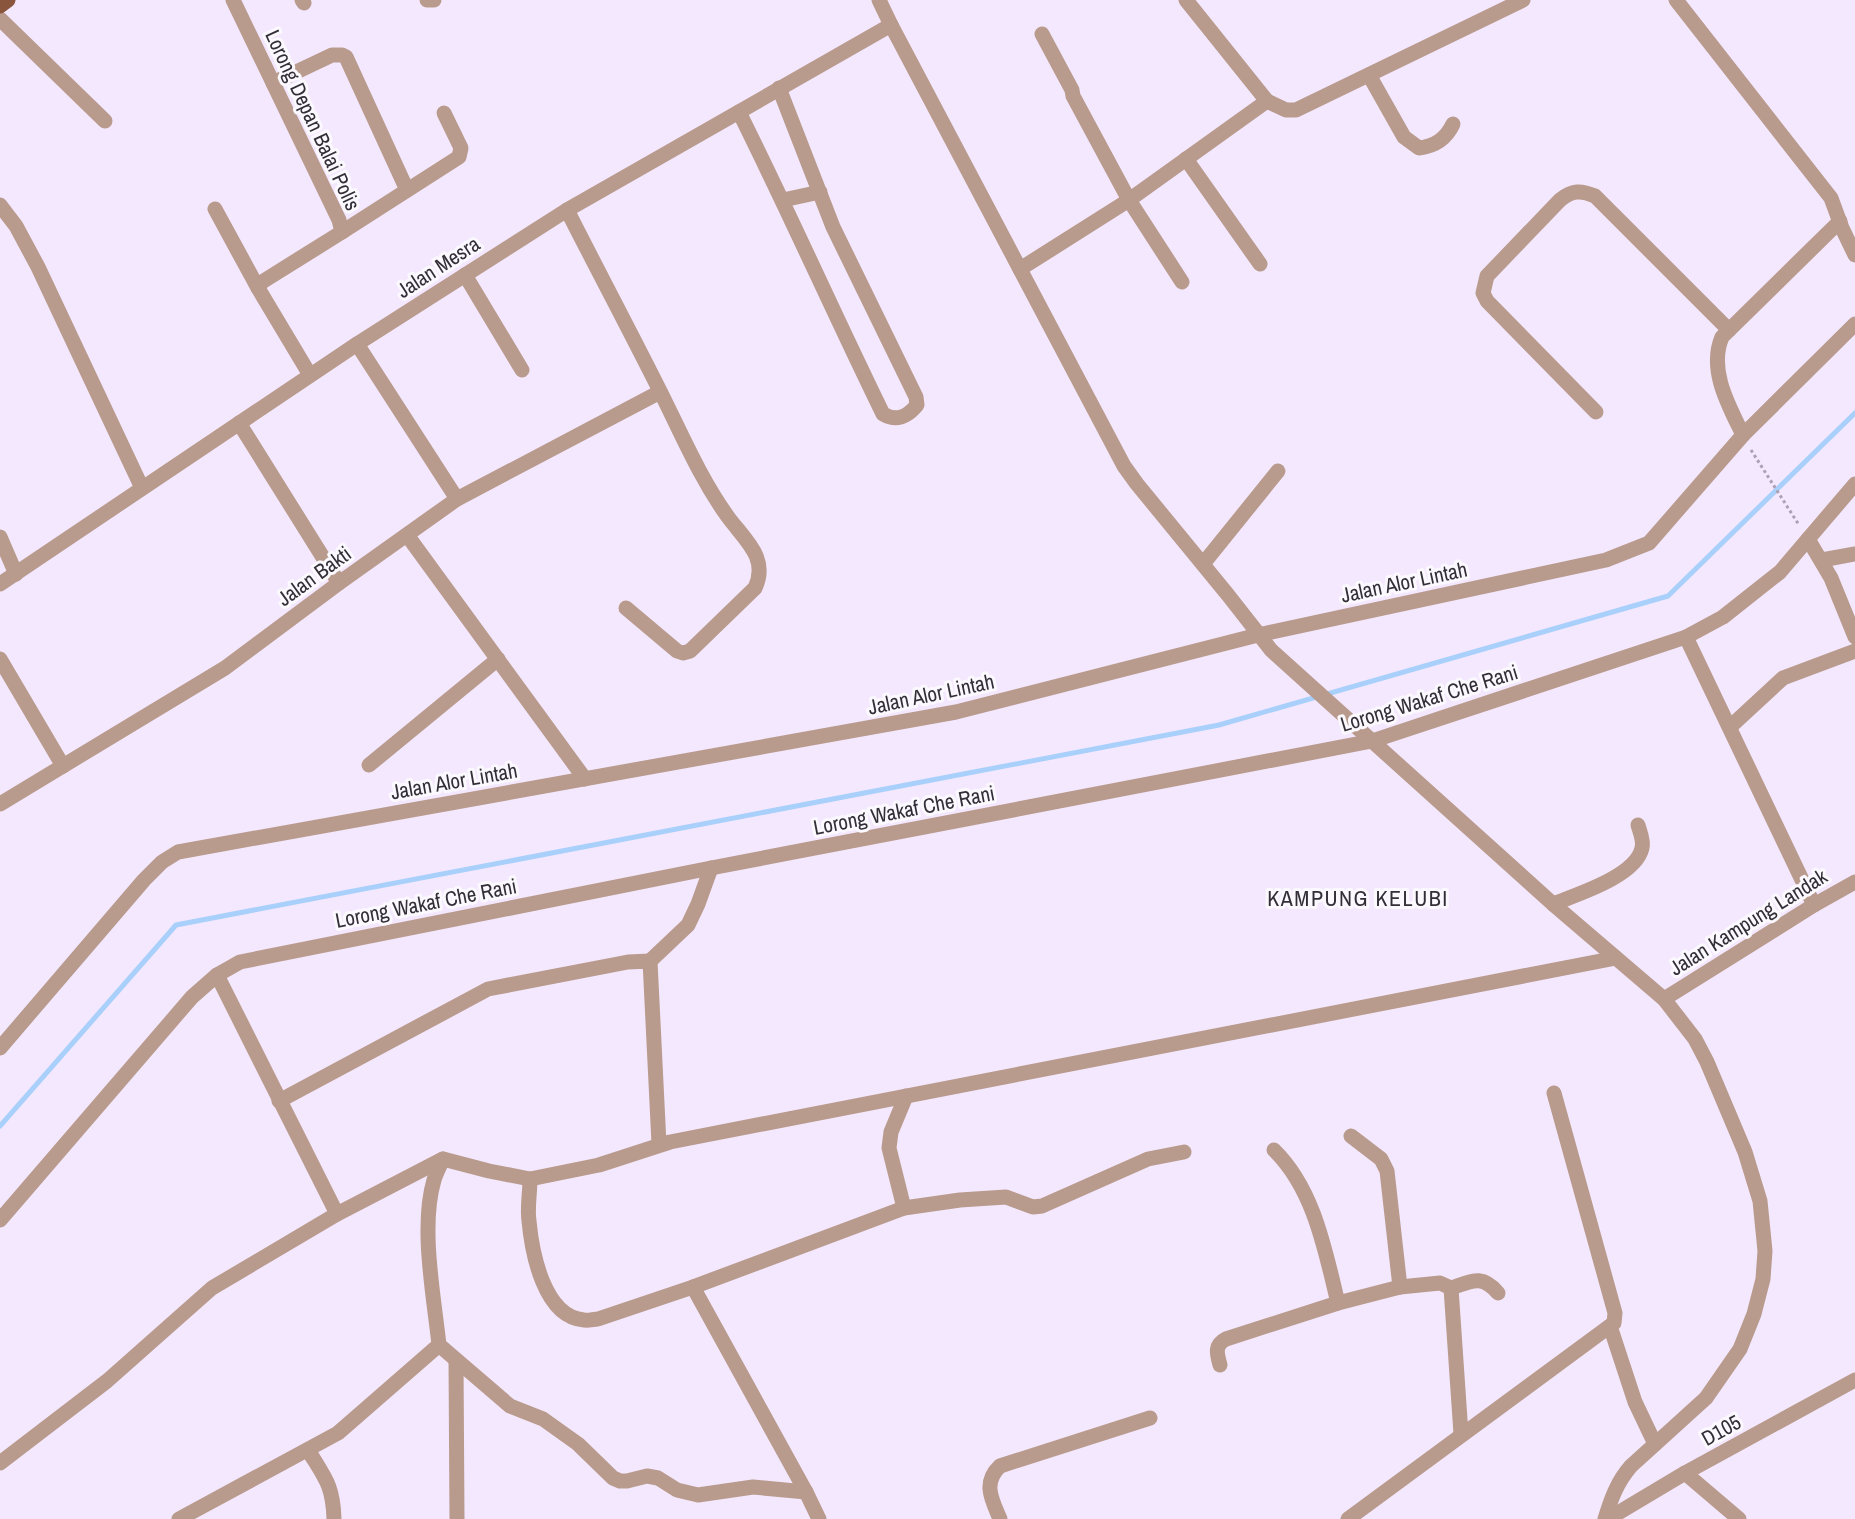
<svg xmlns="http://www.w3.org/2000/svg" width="1855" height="1519" viewBox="0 0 1855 1519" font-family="'Archivo Narrow',sans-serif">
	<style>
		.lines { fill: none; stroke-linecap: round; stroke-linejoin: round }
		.stream { stroke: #a9d0fb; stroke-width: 5 }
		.path { stroke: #aaa1b2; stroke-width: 3; stroke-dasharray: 3 3; stroke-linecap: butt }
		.minor { stroke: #b99b8d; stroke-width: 15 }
		.major { stroke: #8a553d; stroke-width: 15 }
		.labels { text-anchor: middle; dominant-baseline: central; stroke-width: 6; stroke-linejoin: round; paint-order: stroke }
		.street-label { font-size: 21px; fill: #332e37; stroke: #fcf9fe }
		.neighbourhood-label { font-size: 22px; letter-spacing: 1.5px; fill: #332e37; stroke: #fcf9fe }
	</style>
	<rect width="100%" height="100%" fill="#f4e8ff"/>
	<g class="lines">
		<path class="stream" d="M0,1126L176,925L1219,725L1668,596L1855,413"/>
		<path class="path" d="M1751,450L1799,525"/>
		<g class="minor">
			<path d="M233,0L339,220L342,232L262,282L258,288"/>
			<path d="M302,0L304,3"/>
			<path d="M427,0H434"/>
			<path d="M1186,0L1267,101L1286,110H1296L1523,0"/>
			<path d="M1676,0L1831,198L1842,228L1855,255"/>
			<path d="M0,19L105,121"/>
			<path d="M891,25L1124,466L1137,484L1228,595L1271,650L1553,904L1664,999L1695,1039L1707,1062L1745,1152L1760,1201L1765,1251L1763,1279L1754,1314L1740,1349L1706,1398L1631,1466C1617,1482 1611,1499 1605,1519"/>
			<path d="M1042,34L1072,90L1073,96L1129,200L1182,282"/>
			<path d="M1369,75L1404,137L1419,148C1435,146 1446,139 1453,124"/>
			<path d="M273,83L332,55H342L346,57L407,190"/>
			<path d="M739,112C789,212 834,314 883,414C897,422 907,417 917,405L916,397L833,227L779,88"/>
			<path d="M1186,159L1260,264"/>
			<path d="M783,200L820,192"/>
			<path d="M0,205L16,226L38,267L142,488"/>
			<path d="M215,209L258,288L310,375"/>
			<path d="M567,210C598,271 630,331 661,393C682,435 700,478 728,517C745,540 769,558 755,588L690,651L683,653L677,651L626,608"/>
			<path d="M342,232L459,157L461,148L444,113"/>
			<path d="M1020,269L1129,200L1267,101"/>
			<path d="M465,275L522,370"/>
			<path d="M357,344L457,499"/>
			<path d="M1596,412L1487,301L1483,293L1487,276L1560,200C1572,190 1581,190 1595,196L1729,330"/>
			<path d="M239,423L339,583"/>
			<path d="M1743,435C1729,406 1708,370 1722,337L1840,221"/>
			<path d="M407,535L585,779"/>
			<path d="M0,537L16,574"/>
			<path d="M1808,539L1831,578L1855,637"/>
			<path d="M1822,560L1855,554"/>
			<path d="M1203,564L1278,471"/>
			<path d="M0,584L357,344L567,210L891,25L879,0"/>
			<path d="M1686,637L1814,905"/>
			<path d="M0,659L63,766"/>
			<path d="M1730,727L1783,678L1855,651"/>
			<path d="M369,765L498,659"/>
			<path d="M0,804L225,668L339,583L457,499L660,392"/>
			<path d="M1553,904C1578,894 1636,876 1642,848C1644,841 1640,832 1638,825"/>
			<path d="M650,961L688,925L698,904L711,868"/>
			<path d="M217,975L337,1214"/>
			<path d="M1664,999L1814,905L1855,882"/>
			<path d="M0,1048L144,880L162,862L178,852L956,712L1258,635L1606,560L1649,543L1743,435L1855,324"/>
			<path d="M279,1101L488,989L628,962L650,961L659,1144"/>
			<path d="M1351,1136L1381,1159L1387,1171L1400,1287"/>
			<path d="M1274,1150C1314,1189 1325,1250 1338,1303"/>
			<path d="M530,1179C530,1193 527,1208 529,1221C532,1253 544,1317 584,1320C588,1321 594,1319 598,1319L693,1287L904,1208L960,1200L1006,1197L1033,1207L1042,1206L1148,1159L1184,1152"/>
			<path d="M904,1208L889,1148L891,1132L906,1096"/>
			<path d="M0,1220L192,997L217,975L240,962L711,868L1372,741L1686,637L1723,617L1780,572L1855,484"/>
			<path d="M693,1287L806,1492"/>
			<path d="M1451,1288C1472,1281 1482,1274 1498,1293"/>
			<path d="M1610,1326L1635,1402L1655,1444"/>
			<path d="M439,1345L510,1406L543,1419L578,1444L613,1478L620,1481H627L647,1476L658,1478L677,1490L698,1495L753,1487L806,1492L819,1519"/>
			<path d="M456,1360L457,1519"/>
			<path d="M1220,1365C1217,1354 1214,1345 1226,1339L1338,1303L1400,1287L1440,1283L1451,1288L1461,1434"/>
			<path d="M308,1450C325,1478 333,1485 334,1519"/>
			<path d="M0,1463L107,1381L212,1288L337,1214L443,1159L489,1171L530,1179L599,1165L670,1142L1616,958"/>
			<path d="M1685,1473L1739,1519"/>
			<path d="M179,1519L338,1433L439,1345C434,1297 420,1227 434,1180C436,1173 440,1166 443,1159"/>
			<path d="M1000,1519C992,1500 982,1483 1000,1466L1150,1418"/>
			<path d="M1348,1519L1614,1323L1615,1313L1554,1093"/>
			<path d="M1608,1519L1685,1473L1855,1380"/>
		</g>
		<path class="major" d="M0,6L8,0"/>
	</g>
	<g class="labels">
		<g class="street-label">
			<text transform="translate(313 120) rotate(65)">Lorong Depan Balai Polis</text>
			<text transform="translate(438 267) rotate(-33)">Jalan Mesra</text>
			<text transform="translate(314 576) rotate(-36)">Jalan Bakti</text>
			<text transform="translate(1404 582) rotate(-12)">Jalan Alor Lintah</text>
			<text transform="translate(931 694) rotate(-12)">Jalan Alor Lintah</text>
			<text transform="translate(1429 698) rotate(-17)">Lorong Wakaf Che Rani</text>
			<text transform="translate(454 781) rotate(-10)">Jalan Alor Lintah</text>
			<text transform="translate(904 810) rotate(-11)">Lorong Wakaf Che Rani</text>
			<text transform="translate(426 903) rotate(-11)">Lorong Wakaf Che Rani</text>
			<text transform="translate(1748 922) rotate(-32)">Jalan Kampung Landak</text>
			<text transform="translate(1721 1430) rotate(-29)">D105</text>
		</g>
		<g class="neighbourhood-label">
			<text x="1358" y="898">KAMPUNG KELUBI</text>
		</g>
	</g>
</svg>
